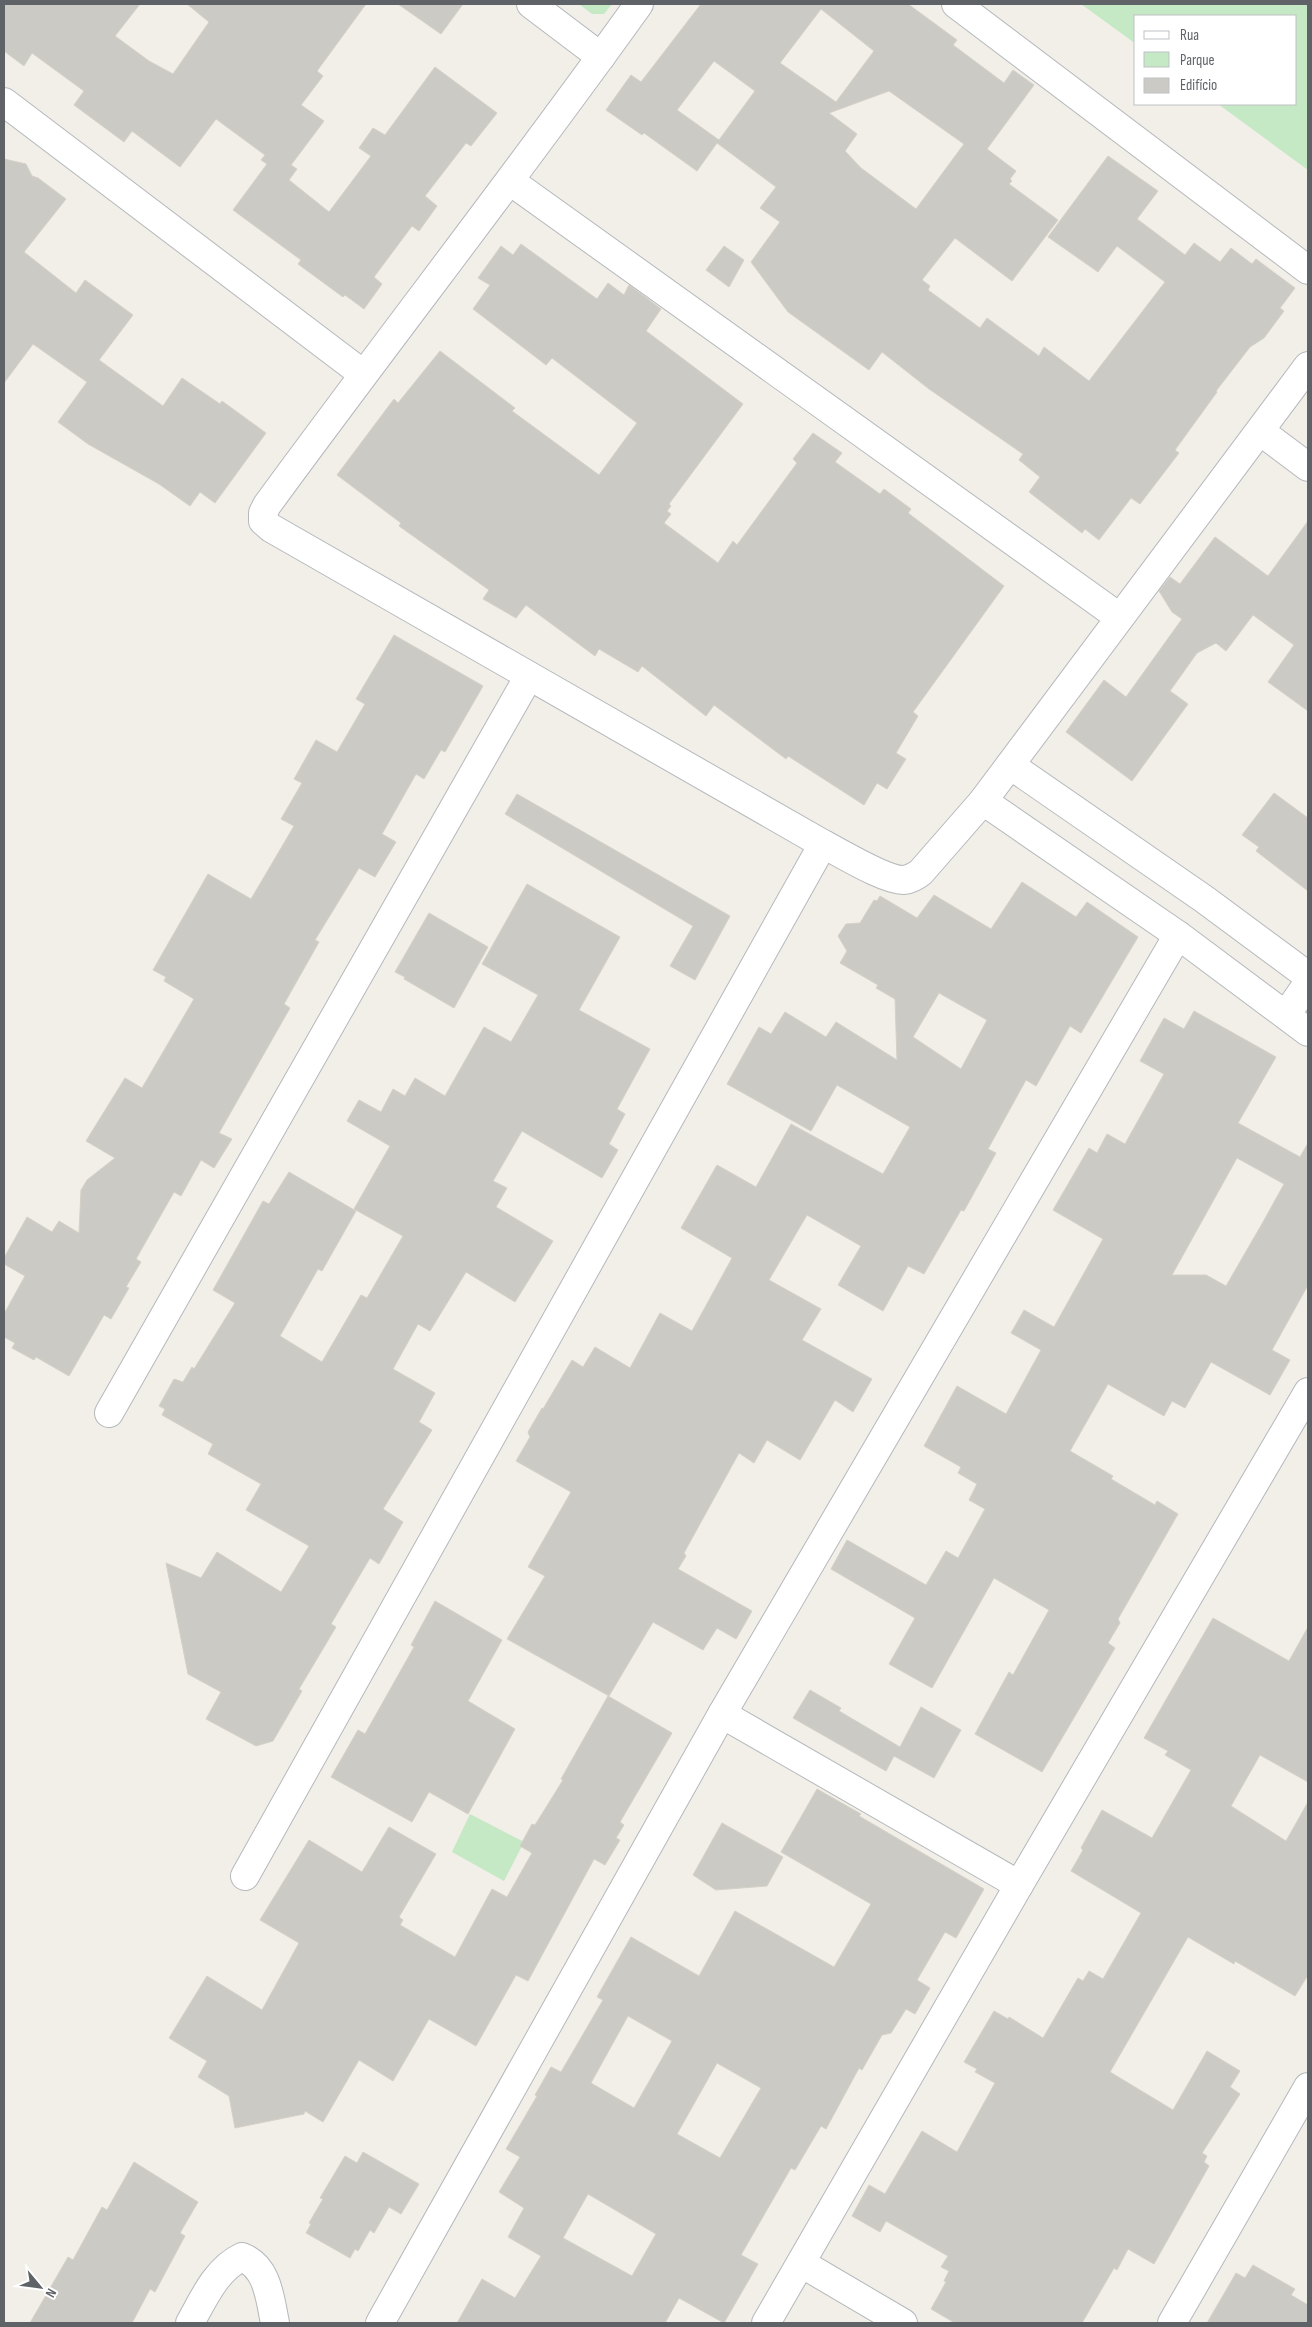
<svg xmlns="http://www.w3.org/2000/svg" width="1312" height="2327" viewBox="0 0 1312 2327" font-family="'Sofia Sans Condensed',sans-serif">
	<style>
		.green { fill: #c5e8c5 }
		.building { fill: #cccac5; stroke: #d6d1c6; fill-rule: evenodd }
		.lines { fill: none; stroke-linecap: round; stroke-linejoin: round }
		.minor-casing { stroke: #b5b8bc; stroke-width: 30 }
		.minor { stroke: #fff; stroke-width: 28 }
	</style>
	<rect width="100%" height="100%" fill="#f1efe8"/>
	<g class="green">
		<path d="M579,4H612L604,14H592Z"/>
		<path d="M1081,4H1308V170L1218,104H1296V16H1136V44Z"/>
		<path d="M470,1814L524,1842L504,1881L452,1852Z"/>
	</g>
	<g class="building">
		<path d="M4,4H140L115,36L149,61L173,74L209,22L187,4H366L317,71L323,76L301,105L324,121L291,165L297,169L289,180L329,212L371,156L359,148L373,128L385,135L435,67L497,113L471,146L466,143L425,196L437,206L419,231L412,226L374,277L382,284L364,309L345,295L343,297L298,264L301,260L233,210L267,164L261,160L265,155L216,119L180,167L132,131L124,142L74,105L84,91L32,53L24,66L4,51Z"/>
		<path d="M398,4H463L441,34Z"/>
		<path d="M701,4H908L957,40L953,45L1004,83L1013,70L1034,85L987,149L1016,171L1010,179L1012,181L1009,184L1058,220L1012,281L955,238L922,280L930,286L928,290L980,328L987,318L1039,356L1044,347L1089,381L1165,282L1117,246L1098,272L1048,237L1108,156L1158,191L1137,219L1185,255L1194,243L1220,262L1231,248L1252,264L1256,259L1295,288L1280,308L1284,311L1264,338L1250,347L1216,391L1217,392L1175,450L1179,453L1140,504L1131,498L1099,540L1085,529L1082,533L1029,492L1040,477L1019,460L1023,454L929,389L882,352L869,370L788,312L751,262L780,222L760,208L776,187L717,143L697,171L644,133L642,135L606,110L631,75L641,82ZM821,9L874,51L836,102L780,63ZM714,61L755,91L719,140L677,110ZM889,91L964,144L916,209L861,168L845,151L857,134L829,113Z"/>
		<path d="M4,159L26,164L32,176L38,178L66,199L24,252L76,293L85,280L133,315L99,360L163,406L182,378L220,404L222,401L266,433L215,503L200,492L190,506L159,484L88,444L58,422L87,382L33,344L4,383Z"/>
		<path d="M521,244L597,299L608,283L624,295L629,285L661,309L646,331L743,404L669,504L671,506L667,511L671,514L664,523L718,563L733,541L737,545L797,463L793,459L813,433L842,453L835,462L880,494L884,489L911,509L908,513L1004,586L913,712L918,716L896,753L906,759L887,789L877,783L864,805L788,756L786,759L714,705L706,716L642,666L638,672L599,649L595,656L526,605L516,618L483,599L489,590L399,526L401,523L337,475L394,399L398,403L440,351L515,408L512,411L599,475L637,423L552,358L546,365L473,309L490,285L478,278L501,246L513,255Z"/>
		<path d="M724,246L744,260L729,287L706,270Z"/>
		<path d="M1308,521V711L1268,682L1294,645L1253,615L1226,651L1216,643L1197,653L1170,691L1188,704L1132,781L1066,732L1104,680L1126,697L1182,619L1172,612L1159,591L1170,577L1180,584L1215,537L1268,576Z"/>
		<path d="M394,635L483,686L445,752L441,750L424,779L416,774L382,834L396,842L375,877L359,868L315,940L319,942L284,1004L290,1008L219,1133L232,1139L214,1168L201,1160L181,1196L174,1192L136,1259L141,1262L126,1287L129,1288L111,1319L104,1315L69,1376L36,1357L34,1360L12,1348L15,1343L4,1337V1314L25,1276L4,1264V1258L27,1217L52,1232L59,1221L79,1233L81,1190L87,1180L115,1158L86,1141L125,1078L142,1088L194,999L164,981L166,977L153,970L208,874L251,899L294,826L281,819L302,783L294,779L316,740L337,752L365,704L356,699Z"/>
		<path d="M1274,793L1308,818V891L1256,851L1259,847L1242,835Z"/>
		<path d="M517,794L730,916L695,980L670,966L693,926L505,814Z"/>
		<path d="M1022,882L1076,917L1087,902L1138,937L1081,1033L1070,1026L1036,1086L1026,1080L988,1149L996,1153L964,1211L961,1210L924,1274L908,1266L883,1311L838,1285L861,1246L807,1215L769,1280L821,1309L802,1340L872,1379L853,1412L835,1400L800,1460L767,1440L754,1463L739,1453L684,1553L686,1556L678,1569L752,1611L736,1639L717,1628L703,1650L653,1622L609,1696L507,1639L545,1576L528,1567L571,1492L516,1461L530,1437L528,1432L542,1408L543,1409L572,1360L583,1367L595,1347L630,1368L660,1313L692,1331L732,1258L681,1228L717,1165L756,1187L791,1124L883,1174L910,1127L837,1085L811,1131L727,1084L759,1027L771,1034L785,1012L826,1037L836,1022L897,1060L895,999L876,988L878,985L840,963L847,951L838,936L846,924L860,923L874,900L877,901L880,896L917,918L934,895L991,929ZM939,993L987,1020L961,1069L913,1037Z"/>
		<path d="M527,884L620,937L579,1010L650,1049L617,1109L625,1114L609,1144L618,1150L602,1178L522,1131L493,1181L507,1188L496,1207L553,1241L515,1302L466,1272L430,1331L418,1324L393,1369L435,1393L419,1422L432,1430L383,1509L403,1522L379,1564L370,1558L331,1624L336,1627L299,1689L302,1691L273,1741L256,1746L206,1719L221,1692L188,1674L166,1563L201,1578L217,1552L281,1592L309,1546L246,1510L261,1484L208,1454L213,1444L162,1415L165,1409L159,1406L174,1379L183,1382L192,1367L194,1369L235,1303L213,1290L263,1201L269,1204L289,1172L356,1211L322,1271L318,1269L280,1336L322,1362L361,1295L367,1298L403,1236L354,1209L390,1146L347,1121L359,1100L381,1112L393,1089L405,1096L415,1078L445,1096L484,1027L511,1042L538,995L482,964Z"/>
		<path d="M429,913L488,947L454,1008L404,979L405,977L395,972Z"/>
		<path d="M1194,1011L1276,1057L1238,1123L1300,1157L1308,1143V1285L1272,1350L1290,1360L1270,1395L1211,1362L1185,1408L1172,1401L1164,1416L1108,1384L1070,1451L1113,1476L1111,1479L1155,1505L1157,1501L1178,1514L1118,1619L1120,1623L1108,1643L1115,1648L1042,1772L975,1734L1009,1672L1013,1675L1049,1610L994,1578L932,1688L889,1664L915,1618L831,1569L847,1540L926,1585L946,1551L958,1558L985,1509L969,1500L977,1484L958,1473L961,1467L924,1446L957,1386L1006,1414L1041,1350L1011,1333L1024,1310L1054,1327L1103,1239L1053,1210L1089,1148L1097,1153L1107,1134L1125,1144L1164,1074L1140,1061L1164,1018L1184,1029ZM1237,1158L1284,1184L1263,1222L1226,1286L1206,1275H1172Z"/>
		<path d="M435,1601L502,1640L468,1701L515,1729L468,1814L429,1792L412,1822L331,1777L358,1730L365,1734L414,1647L411,1645Z"/>
		<path d="M1213,1618L1289,1661L1308,1627V1782L1260,1755L1231,1806L1286,1841L1308,1802V1975L1295,1996L1235,1961L1234,1964L1188,1937L1110,2072L1173,2110L1207,2051L1240,2071L1230,2087L1240,2094L1202,2153L1207,2156L1204,2162L1209,2166L1154,2264L1128,2249L1117,2270L1114,2268L1082,2323H955L931,2309L946,2282L944,2281L949,2271L941,2267L948,2256L886,2221L880,2232L852,2216L869,2185L885,2194L922,2131L957,2152L995,2083L975,2072L977,2069L964,2062L994,2011L1008,2019L1009,2017L1043,2038L1078,1978L1083,1981L1089,1971L1103,1979L1141,1913L1071,1871L1083,1850L1081,1848L1102,1810L1152,1838L1191,1770L1165,1755L1168,1751L1144,1738Z"/>
		<path d="M810,1690L841,1708L839,1711L900,1747L921,1707L961,1730L934,1778L894,1756L886,1771L793,1718Z"/>
		<path d="M608,1696L672,1733L620,1822L624,1825L616,1838L620,1840L605,1865L594,1859L528,1981L516,1975L476,2046L429,2019L393,2081L359,2060L323,2122L305,2111L304,2114L235,2128L229,2096L198,2077L207,2061L169,2038L207,1976L262,2010L299,1943L260,1920L309,1840L362,1872L389,1827L436,1854L399,1917L403,1920L400,1925L455,1957L492,1889L507,1897L532,1853L520,1846L532,1824L535,1825L563,1780L561,1779Z"/>
		<path d="M817,1789L861,1814L859,1816L984,1889L956,1938L945,1932L917,1980L930,1988L915,2014L906,2009L891,2033L882,2035L862,2070L859,2068L826,2129L821,2126L795,2170L791,2168L741,2255L758,2264L724,2323L679,2298L665,2323H457L482,2279L515,2298L541,2256L508,2237L524,2208L499,2192L520,2157L506,2149L537,2096L535,2095L551,2067L561,2072L603,2000L597,1997L631,1937L699,1976L735,1911L834,1967L871,1904L781,1852ZM628,2016L672,2041L634,2108L591,2083ZM717,2063L761,2088L720,2158L677,2134ZM588,2194L656,2234L632,2276L563,2238Z"/>
		<path d="M722,1823L783,1857L767,1886L716,1890L693,1875Z"/>
		<path d="M363,2152L419,2184L401,2214L389,2207L374,2233L370,2230L358,2251L355,2249L350,2258L306,2233L311,2224L309,2223L323,2199L320,2198L345,2156L357,2163Z"/>
		<path d="M134,2162L198,2202L180,2233L185,2236L155,2292L150,2289L132,2323H30L68,2257L73,2260L102,2207L107,2210Z"/>
		<path d="M1253,2265L1295,2289L1291,2295L1308,2305V2323H1207L1236,2273L1245,2278Z"/>
	</g>
	<g class="lines">
		<defs>
			<g id="minor">
				<path d="M531,4L601,57"/>
				<path d="M639,4C518,173 390,337 267,505L263,513V521L271,528L823,844C841,853 886,881 904,880C911,879 916,876 921,872L983,801L1308,366"/>
				<path d="M956,4L1308,270"/>
				<path d="M4,102L363,374"/>
				<path d="M510,181L1119,617"/>
				<path d="M1260,431L1308,467"/>
				<path d="M1010,765L1204,899L1308,976"/>
				<path d="M983,801L1178,935L1308,1032"/>
				<path d="M1286,1015L1308,983"/>
				<path d="M109,1413L529,676"/>
				<path d="M722,1714L1019,1885"/>
				<path d="M245,1876L823,844"/>
				<path d="M801,2263L903,2323"/>
				<path d="M190,2323C203,2300 216,2269 242,2257C268,2267 270,2299 275,2323"/>
				<path d="M380,2323L722,1714L1178,935"/>
				<path d="M766,2323L1019,1885L1308,1392"/>
				<path d="M1172,2323L1308,2087"/>
			</g>
		</defs>
		<use href="#minor" class="minor-casing"/>
		<use href="#minor" class="minor"/>
	</g>
	<rect width="1312" height="2327" fill="none" stroke="#5f6368" stroke-width="10"/>
	<rect x="1134" y="15" width="162" height="90" fill="#ffffff" stroke="#bfc1c3"/>
	<rect x="1144" y="31" width="25" height="8" fill="#ffffff" stroke="#bfc1c3"/>
	<text x="1180" y="40" font-size="15" fill="#5f6368">Rua</text>
	<rect x="1144" y="52" width="25" height="15" fill="#c5e8c5" stroke="#bfc1c3"/>
	<text x="1180" y="65" font-size="15" fill="#5f6368">Parque</text>
	<rect x="1144" y="78" width="25" height="15" fill="#cccac5" stroke="#bfc1c3"/>
	<text x="1180" y="90" font-size="15" fill="#5f6368">Edifício</text>
	<g transform="translate(40 2287) rotate(119)" stroke="#ffffff" stroke-width="4" paint-order="stroke">
	<path d="M0-4L9 19L0 12L-9 19Z" fill="#5f6368"/>
	<text y="-8" font-size="14" font-weight="bold" text-anchor="middle" fill="#5f6368">N</text>
	</g>
</svg>
